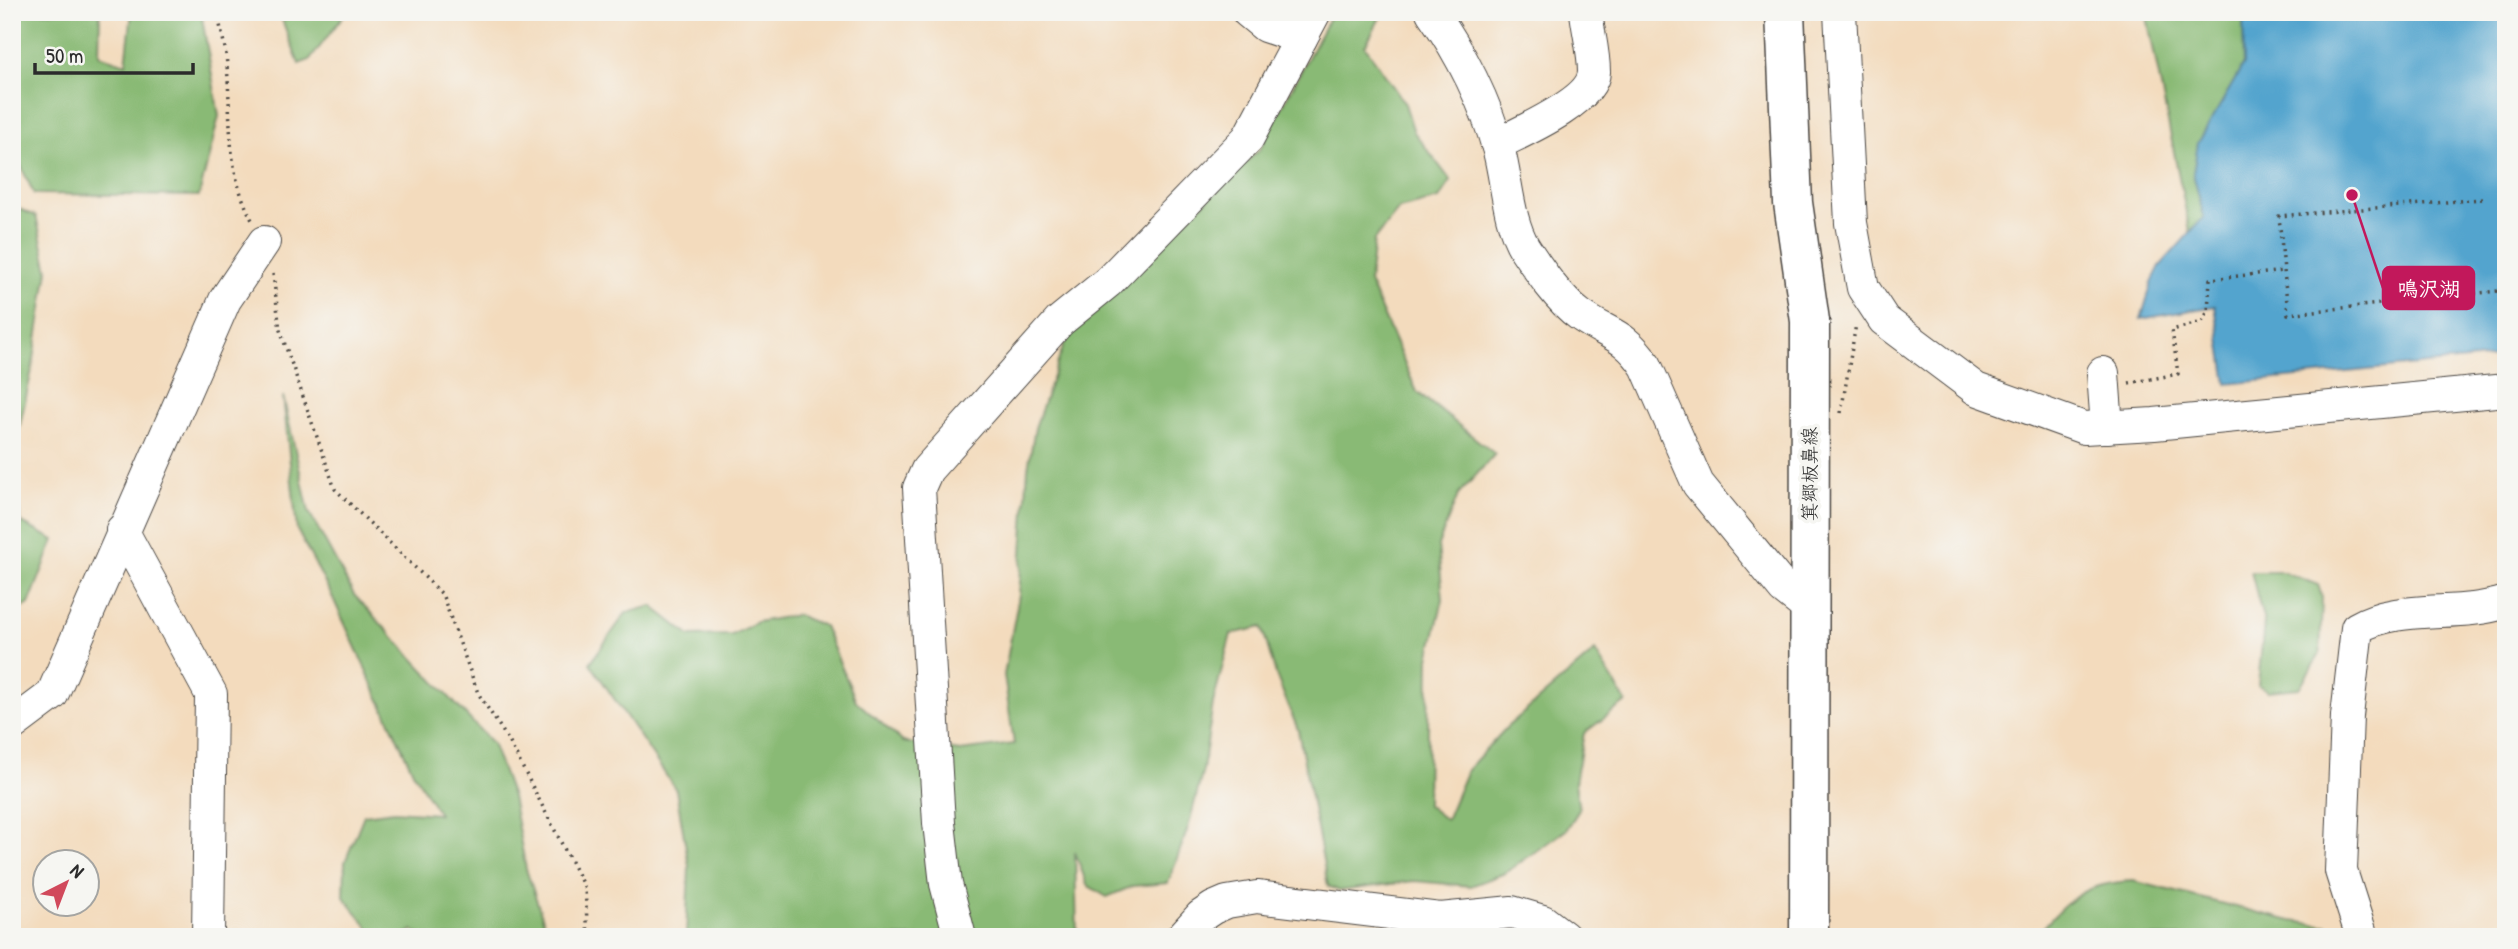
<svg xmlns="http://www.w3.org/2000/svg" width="2518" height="949" viewBox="0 0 2518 949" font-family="'Patrick Hand','Klee One',sans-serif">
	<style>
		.forest { fill: #89ba74; stroke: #5a7250; stroke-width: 2 }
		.water { fill: #53a4ce; stroke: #3f687c; stroke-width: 2 }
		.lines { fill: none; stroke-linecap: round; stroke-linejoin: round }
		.minor-casing { stroke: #494541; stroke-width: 34 }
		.major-casing { stroke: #494541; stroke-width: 41 }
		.path { stroke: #494541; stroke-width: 3.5; stroke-dasharray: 2 5; stroke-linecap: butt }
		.minor { stroke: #fff; stroke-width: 32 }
		.major { stroke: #fff; stroke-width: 38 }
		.labels { text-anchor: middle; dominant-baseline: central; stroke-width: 7; stroke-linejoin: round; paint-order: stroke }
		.street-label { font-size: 19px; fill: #2b2b2b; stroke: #f6f6f2 }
		.leader { fill: none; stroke: #c2185b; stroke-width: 2.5 }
		.callout-dot { fill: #c2185b; stroke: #f6f6f2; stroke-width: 2.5 }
		.callout { fill: #c2185b; stroke: #c2185b; stroke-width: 2.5 }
		.callout-label { font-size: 21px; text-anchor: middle; font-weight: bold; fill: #fff }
	</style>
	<rect width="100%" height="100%" fill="#f6f6f2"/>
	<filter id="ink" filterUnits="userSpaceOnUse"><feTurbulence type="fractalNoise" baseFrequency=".0143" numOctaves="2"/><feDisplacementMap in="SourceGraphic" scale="14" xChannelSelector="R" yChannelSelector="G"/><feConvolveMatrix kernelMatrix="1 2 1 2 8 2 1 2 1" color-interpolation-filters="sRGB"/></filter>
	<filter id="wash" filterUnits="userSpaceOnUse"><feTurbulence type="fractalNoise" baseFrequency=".00686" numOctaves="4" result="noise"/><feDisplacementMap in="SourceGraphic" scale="28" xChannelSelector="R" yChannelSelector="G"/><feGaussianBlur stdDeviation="1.57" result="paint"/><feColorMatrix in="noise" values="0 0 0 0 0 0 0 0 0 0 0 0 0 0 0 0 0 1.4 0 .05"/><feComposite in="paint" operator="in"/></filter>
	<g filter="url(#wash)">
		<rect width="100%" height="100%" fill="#f3dbbd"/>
		<g class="forest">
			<path d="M12,12H100L99,55L126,64L132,12H201L219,116L199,196L34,194L18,160L12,128Z"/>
			<path d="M279,12H346L310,60L299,64Z"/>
			<path d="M1332,12H1383L1365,46L1405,104L1414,132L1451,181L1439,199L1399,209L1374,240L1369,282L1417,392L1495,454L1458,495L1438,545L1443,599L1429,658L1427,805L1446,820L1467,770L1507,727L1595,651L1626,702L1584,733L1575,783L1579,810L1566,830L1505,873L1471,886L1414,881L1339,891L1328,886L1298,730L1276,675L1262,627L1231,634L1213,703L1203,770L1188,828L1168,883L1133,886L1107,897L1087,885L1075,852L1077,937H686L689,866L676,790L590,663L626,613L652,606L690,636L732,635L757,622L797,615L824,626L856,701L903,742L960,751L1014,744L1004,675L1019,595L1028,468L1035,428L1068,333L1260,149Z"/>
			<path d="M2146,12H2243L2244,64L2193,173L2204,217L2192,242Z"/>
			<path d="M12,206L36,216L48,270L33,365L14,452L20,522L54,540L29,604L13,614Z"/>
			<path d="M283,396L309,512L354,595L492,743L512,797L526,869L549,937H422L413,930L401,937H376L344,897L345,862L364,815L394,811L439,814L414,774L332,596L297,530Z"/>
			<path d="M2251,572H2284L2318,585L2322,597L2320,654L2299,688L2268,691L2258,685L2264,622Z"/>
			<path d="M2133,881L2291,921L2328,926L2330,937H2035C2068,900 2082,883 2133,881Z"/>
		</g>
		<path class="water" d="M2243,12H2506V356L2227,384L2215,306L2141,319L2152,282L2160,266L2204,217L2193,173L2198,143L2244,64Z"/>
	</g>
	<g filter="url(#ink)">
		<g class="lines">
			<defs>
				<g id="minor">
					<path d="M1248,12L1265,26L1301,38"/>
					<path d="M1432,12C1461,53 1486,103 1499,151C1507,182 1508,221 1525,249C1539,270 1559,300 1580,315C1608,335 1624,333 1646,366L1698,484L1784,589L1808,608"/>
					<path d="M1840,12L1851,223L1863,288L1884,320L1976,389L2084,428L2154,424L2506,390"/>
					<path d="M1497,144C1521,132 1593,101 1594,72C1594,52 1588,31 1586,12"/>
					<path d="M2103,373L2107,427"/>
					<path d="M122,530L211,694L208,937"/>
					<path d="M12,725L52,695L225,300L264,242"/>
					<path d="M960,937L946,884L939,823L919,488L927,470L1060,321L1108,282L1248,138L1315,12"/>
					<path d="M1182,937L1201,916L1213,908L1227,902L1257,897L1440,919L1512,912L1543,921L1564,937"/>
					<path d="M2362,937L2341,871L2347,716L2357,628C2400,603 2458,618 2506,602"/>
				</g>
				<path id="major" d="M1785,12L1793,203L1810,321L1809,937"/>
			</defs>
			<use href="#minor" class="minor-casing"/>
			<use href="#major" class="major-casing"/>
			<g class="path">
				<path d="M217,12C221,30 226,48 227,66C232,125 225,168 253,222"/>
				<path d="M2482,199L2279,216L2288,314L2506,290"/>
				<path d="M273,274L280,330L335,489L442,594L478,693L509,741L585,889L588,937"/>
				<path d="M2129,383L2178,374L2172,330L2202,322L2208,311L2210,279L2284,271"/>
				<path d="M1841,413L1856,324"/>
			</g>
			<use href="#minor" class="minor"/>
			<use href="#major" class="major"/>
		</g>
	</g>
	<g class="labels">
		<g class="street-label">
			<text transform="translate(1809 474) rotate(-90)">箕郷板鼻線</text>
		</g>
	</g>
	<path class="leader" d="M2352 195L2383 288"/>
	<circle class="callout-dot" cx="2352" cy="195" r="7"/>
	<rect class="callout" x="2383" y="267" width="91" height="42" rx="7"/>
	<g class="callout-label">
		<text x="2429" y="296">鳴沢湖</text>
	</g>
	<rect width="2518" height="949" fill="none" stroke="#f6f6f2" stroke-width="42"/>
	<g transform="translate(66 883) rotate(42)"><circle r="33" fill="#f6f6f2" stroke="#a5a5a2" stroke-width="2"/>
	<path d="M0-5L12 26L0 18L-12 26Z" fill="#d1495b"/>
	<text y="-10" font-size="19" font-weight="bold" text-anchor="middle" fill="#2b2b2b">N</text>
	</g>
	<path d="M35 63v10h158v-10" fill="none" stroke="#2b2b2b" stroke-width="3.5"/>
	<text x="46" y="63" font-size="21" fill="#2b2b2b" stroke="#f6f6f2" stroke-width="5" paint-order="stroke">50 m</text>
</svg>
